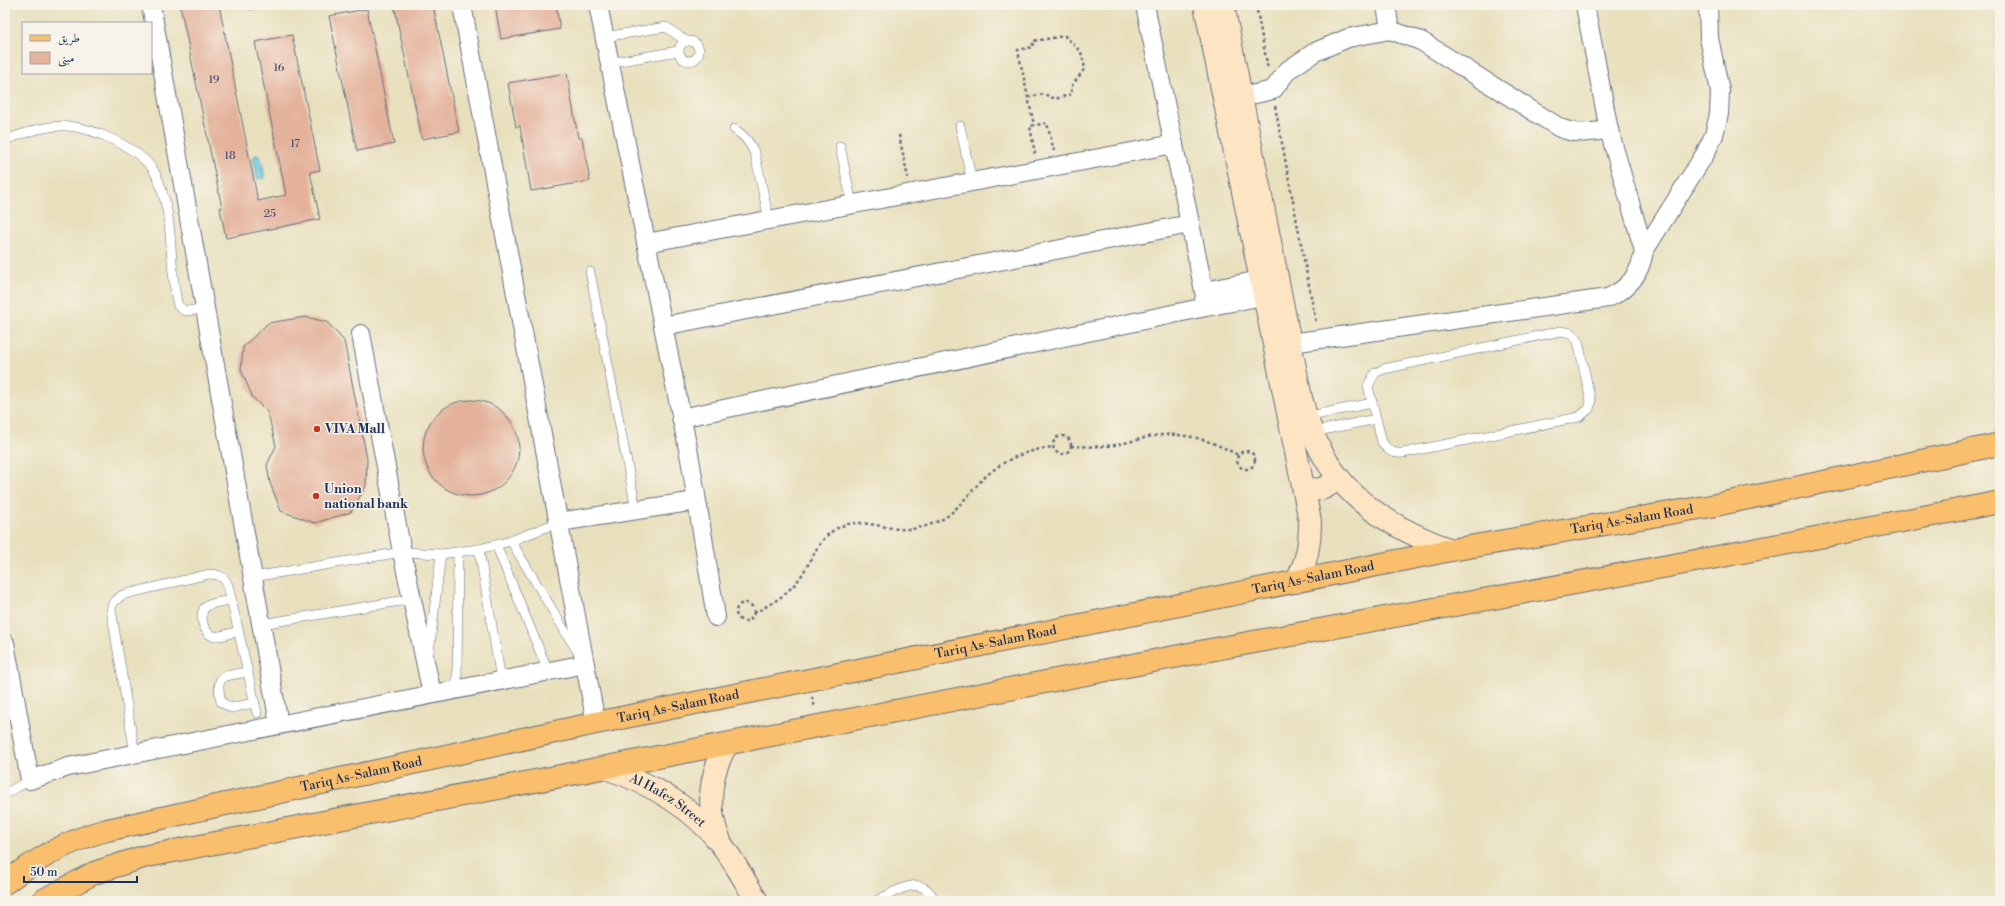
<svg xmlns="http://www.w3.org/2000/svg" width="2005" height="906" viewBox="0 0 2005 906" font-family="'Libre Bodoni',Amiri,serif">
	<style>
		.water { fill: url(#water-ripples); stroke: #3e7b9f }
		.building { fill: #e4b19a }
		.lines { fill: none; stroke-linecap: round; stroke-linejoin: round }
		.lane-casing { stroke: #636d7f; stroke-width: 10 }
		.street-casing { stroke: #636d7f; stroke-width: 20 }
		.secondary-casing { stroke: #636d7f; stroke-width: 24 }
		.primary-casing { stroke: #636d7f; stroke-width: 24 }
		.path { stroke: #636d7f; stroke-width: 2.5; stroke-dasharray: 3 3; stroke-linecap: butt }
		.lane { stroke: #fff; stroke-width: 9 }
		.street { stroke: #fff; stroke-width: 18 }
		.secondary { stroke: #fde5c4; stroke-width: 22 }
		.primary { stroke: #f9bf6c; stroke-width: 22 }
		.poi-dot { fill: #c8321e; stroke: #f7f3e8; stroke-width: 1.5 }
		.labels { text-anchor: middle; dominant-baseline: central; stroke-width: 3; stroke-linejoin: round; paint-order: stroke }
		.number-label { font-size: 11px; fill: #4d506d }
		.poi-label { font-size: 13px; font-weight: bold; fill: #1b2f5e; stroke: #f7f3e8; text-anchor: start }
		.street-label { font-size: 13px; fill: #1b2f5e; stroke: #f7f3e8 }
	</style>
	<defs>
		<pattern id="water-ripples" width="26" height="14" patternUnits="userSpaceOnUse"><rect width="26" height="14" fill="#62c7e0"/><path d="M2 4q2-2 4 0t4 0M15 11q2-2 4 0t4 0" fill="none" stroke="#50a2b9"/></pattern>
	</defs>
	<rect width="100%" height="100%" fill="#f7f3e8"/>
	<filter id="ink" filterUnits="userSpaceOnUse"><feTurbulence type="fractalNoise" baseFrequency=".025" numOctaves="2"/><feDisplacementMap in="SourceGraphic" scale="8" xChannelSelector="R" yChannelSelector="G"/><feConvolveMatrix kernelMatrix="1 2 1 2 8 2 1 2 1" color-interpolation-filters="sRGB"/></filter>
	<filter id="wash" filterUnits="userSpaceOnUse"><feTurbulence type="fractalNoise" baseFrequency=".012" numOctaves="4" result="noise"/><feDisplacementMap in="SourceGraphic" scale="16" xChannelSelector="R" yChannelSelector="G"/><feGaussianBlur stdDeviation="0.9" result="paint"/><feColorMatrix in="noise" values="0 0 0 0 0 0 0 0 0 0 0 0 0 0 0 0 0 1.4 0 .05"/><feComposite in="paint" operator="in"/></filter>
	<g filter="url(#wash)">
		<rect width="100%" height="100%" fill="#e8e0bd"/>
		<g class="water">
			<path d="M248,5H270V7L249,10Z"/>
			<path d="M255,155H259L261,158L265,178L257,179L253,157Z"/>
		</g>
		<g id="blocks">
			<g class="building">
				<path d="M180,5H219L258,201L286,195L255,42L292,35L320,170L310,172L320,219L226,238L220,208H222Z"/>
				<path d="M394,5H433L459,132L422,139Z"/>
				<path d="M495,5H556L560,29L501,39Z"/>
				<path d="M367,9L394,144L357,151L329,16Z"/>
				<path d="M567,73L578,138H582L590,181L531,191L520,126L516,127L508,83Z"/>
				<path d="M305,317L327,322L344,341L367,459L366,486L351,512L315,523L281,511L270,483L267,465L276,446L268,413L253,398L241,370L243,347L268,323Z"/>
				<circle cx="471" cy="448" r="48"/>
			</g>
		</g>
	</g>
	<g filter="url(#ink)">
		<use href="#blocks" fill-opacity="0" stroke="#636d7f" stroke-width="1"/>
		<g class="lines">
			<defs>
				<g id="lane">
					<path d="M604,37L666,27L686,41"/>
					<circle cx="689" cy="51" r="10"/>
					<path d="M609,63L678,51"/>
					<path d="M960,126L972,182"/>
					<path d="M734,129C745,136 750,143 755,154L769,220"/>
					<path d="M5,140C25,133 45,125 67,126C94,128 139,148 154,171C158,178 161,187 163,194C174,230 169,270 178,306L185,311L205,309"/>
					<path d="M840,146L852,204"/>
					<path d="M590,272L636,509"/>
					<path d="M1561,331L1571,333L1578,341L1591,402L1589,409L1579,417L1403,453C1393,454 1387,450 1382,442L1368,386L1375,373L1384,369Z"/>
					<path d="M1306,417L1372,403"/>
					<path d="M1313,432L1376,419"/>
					<path d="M511,541L577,651"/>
					<path d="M496,545L548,671"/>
					<path d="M479,549L501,680"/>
					<path d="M253,577L402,552L441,554L479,549L511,541L559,522"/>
					<path d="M231,600C224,602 213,602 207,606C197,611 203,635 214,636C221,637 231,633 238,631"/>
					<path d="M262,624L412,599"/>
					<path d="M429,653L441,554"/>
					<path d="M247,672C222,677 215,673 221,702L231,708L254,703"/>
					<path d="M457,689L458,552"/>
					<path d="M135,754L111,609L113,603L122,595L209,574C219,574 224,577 228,585L257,713"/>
					<path d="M5,794L30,780"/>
					<path d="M876,901C897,891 921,872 935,901"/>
				</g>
				<g id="street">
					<path d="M151,5L279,724"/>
					<path d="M462,5L596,723"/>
					<path d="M598,5L690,459L716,617"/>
					<path d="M1386,5L1390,30"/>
					<path d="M1242,97L1273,90L1288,70L1315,52L1348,38L1390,30L1421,41L1560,128C1577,135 1592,132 1609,130L1585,5"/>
					<path d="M646,243L1174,144"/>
					<path d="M1644,251L1705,154L1714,135L1719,114L1720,91L1709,38L1708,5"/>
					<path d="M1204,291L1260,280"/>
					<path d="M1201,308L1263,296"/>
					<path d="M663,326L1190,224"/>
					<path d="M361,334L402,552L432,694"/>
					<path d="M1277,345L1608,298C1629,288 1640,275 1644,251L1609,130"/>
					<path d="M681,418L1201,308L1203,305L1205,296L1145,5"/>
					<path d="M559,522L696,501"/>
					<path d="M5,643L30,780L68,767L585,664"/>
				</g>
				<g id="secondary">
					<path d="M1205,5L1310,521C1310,544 1307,562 1296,582"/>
					<path d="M1223,5L1301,398C1322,483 1372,521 1451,550"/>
					<path d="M1303,486C1317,493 1328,489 1337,477"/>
					<path id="s1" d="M606,768C650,783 692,807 721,844C735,862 745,882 757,901"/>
					<path d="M720,841C706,808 709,775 727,744"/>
				</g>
				<g id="primary">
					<path id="s2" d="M5,883C37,859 68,840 107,830L596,723L1451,550L1711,506L2000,444"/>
					<path d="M42,901L94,873L143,857L1210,650L1717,557L2000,502"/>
				</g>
			</defs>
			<use href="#lane" class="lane-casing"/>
			<use href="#street" class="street-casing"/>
			<use href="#secondary" class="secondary-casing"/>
			<use href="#primary" class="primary-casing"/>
			<g class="path">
				<path d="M1256,5L1268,69"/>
				<path d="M1028,97L1044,94L1055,99L1072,94L1071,87L1085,68L1081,52L1065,36L1033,41V47L1018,50V51L1034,125"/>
				<path d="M1275,106L1316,323"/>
				<path d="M899,135L908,178"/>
				<path d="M1035,154L1030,126L1047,123L1054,151"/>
				<circle cx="1062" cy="445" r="9"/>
				<path d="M1071,446C1088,447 1104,447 1120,444C1134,441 1148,436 1162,435C1190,433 1214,442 1238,455"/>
				<circle cx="1246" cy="460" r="9"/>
				<circle cx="745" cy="612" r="9"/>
				<path d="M754,613C776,602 794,590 806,568C815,554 819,540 834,530C856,516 876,527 899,529C910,530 923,528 934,523C951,517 961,503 973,490C994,464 1020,451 1053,447"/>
				<path d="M812,697L815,708"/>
			</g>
			<use href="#lane" class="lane"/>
			<use href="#street" class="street"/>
			<use href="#secondary" class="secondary"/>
			<use href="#primary" class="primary"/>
		</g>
	</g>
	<g class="poi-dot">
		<circle cx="317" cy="429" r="4"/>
		<circle cx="316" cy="496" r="4"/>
	</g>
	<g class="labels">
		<g class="number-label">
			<text x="279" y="68">16</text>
			<text x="214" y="80">19</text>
			<text x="295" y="144">17</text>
			<text x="230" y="156">18</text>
			<text x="270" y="214">25</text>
		</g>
		<g class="poi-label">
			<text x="325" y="429">VIVA Mall</text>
			<text x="324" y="489">Union<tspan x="324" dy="15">national bank</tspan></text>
		</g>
		<g class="street-label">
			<text stroke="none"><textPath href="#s2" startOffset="1672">Tariq As-Salam Road</textPath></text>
			<text stroke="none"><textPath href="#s2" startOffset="1348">Tariq As-Salam Road</textPath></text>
			<text stroke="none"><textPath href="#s2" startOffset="1024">Tariq As-Salam Road</textPath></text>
			<text stroke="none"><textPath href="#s2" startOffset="700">Tariq As-Salam Road</textPath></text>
			<text stroke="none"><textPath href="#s2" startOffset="376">Tariq As-Salam Road</textPath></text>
			<text stroke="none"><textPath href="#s1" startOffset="70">Al Hafez Street</textPath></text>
		</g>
	</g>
	<rect width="2005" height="906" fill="none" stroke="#f7f3e8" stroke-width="20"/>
	<rect x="22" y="22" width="130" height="52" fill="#f7f3e8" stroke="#9fa5b1"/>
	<rect x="30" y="35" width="20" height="6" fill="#f9bf6c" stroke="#9fa5b1"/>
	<text x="58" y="42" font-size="12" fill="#1b2f5e">طريق</text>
	<rect x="30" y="52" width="20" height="12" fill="#e4b19a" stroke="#9fa5b1"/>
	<text x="58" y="62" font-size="12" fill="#1b2f5e">مبنى</text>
	<path d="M24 876v6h113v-6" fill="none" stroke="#1b2f5e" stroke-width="2"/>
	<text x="30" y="876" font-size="12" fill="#1b2f5e" stroke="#f7f3e8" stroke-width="3" paint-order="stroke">50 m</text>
</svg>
